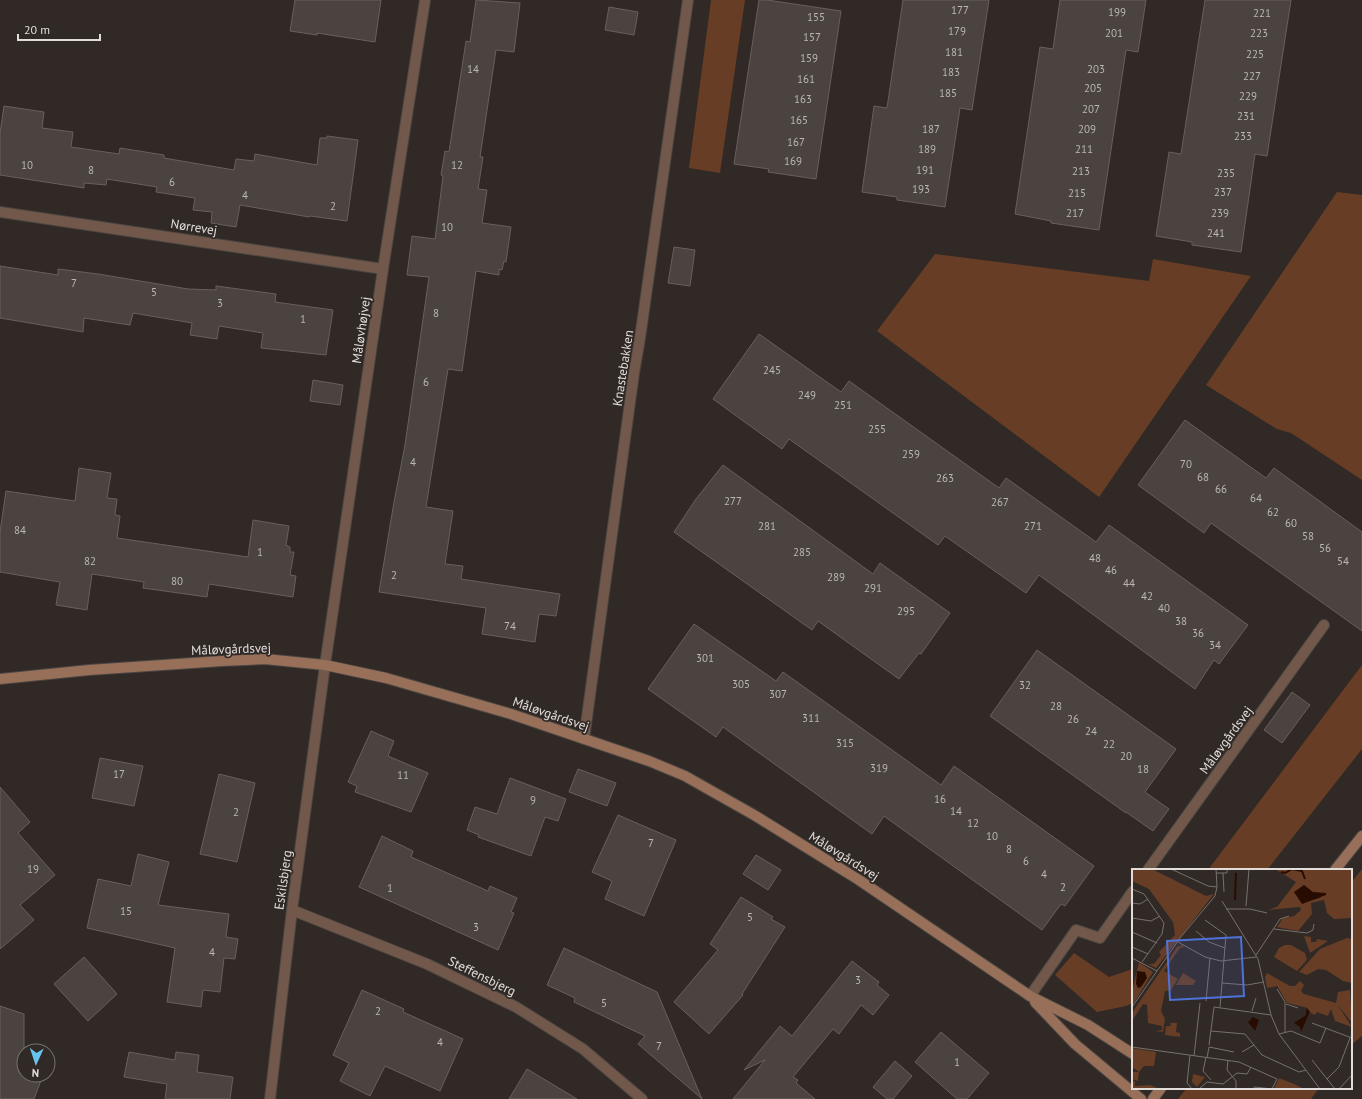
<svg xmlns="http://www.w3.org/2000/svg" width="1362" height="1099" viewBox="0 0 1362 1099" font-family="'PT Sans',sans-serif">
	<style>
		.green { fill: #673e25 }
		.building { fill: #4a433f; stroke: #68605c }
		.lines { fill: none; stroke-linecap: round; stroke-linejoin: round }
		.lane-casing { stroke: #4c4642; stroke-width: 12 }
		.street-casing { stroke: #4c4642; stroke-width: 12 }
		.secondary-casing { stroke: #4c4642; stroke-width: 12 }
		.lane { stroke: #71584a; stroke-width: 10 }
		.street { stroke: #71584a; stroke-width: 10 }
		.secondary { stroke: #98705a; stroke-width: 10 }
		.labels { text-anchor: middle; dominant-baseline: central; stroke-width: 3.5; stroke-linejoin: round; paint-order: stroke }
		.number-label { font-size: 11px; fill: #bcb6b4 }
		.street-label { font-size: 13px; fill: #e2dddb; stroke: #302925 }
		.inset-river { fill: none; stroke: #280c00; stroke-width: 2 }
		.inset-road { fill: none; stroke: #77716e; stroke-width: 1 }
		.view { fill: #4e72d9; fill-opacity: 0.15; stroke: #4e72d9; stroke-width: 2 }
		.inset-edge { fill: none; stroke: #e2dddb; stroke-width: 2 }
	</style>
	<rect width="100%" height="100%" fill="#302925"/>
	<g class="green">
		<path d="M711,0H745L720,173L689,168Z"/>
		<path d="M1337,192L1362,195V480L1291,433L1277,429L1206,385Z"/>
		<path d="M935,254L1149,281L1153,259L1251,276L1099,497L877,331Z"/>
		<path d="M1362,665V749L1267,870H1208Z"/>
		<path d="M1362,869V1036L1351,1045V883Z"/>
		<path d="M1074,953L1109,977L1133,969V1003L1126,1006L1097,1012L1055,975Z"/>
		<path d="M1187,1088H1319L1311,1099H1178Z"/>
	</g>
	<g class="building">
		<path d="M295,0H381L375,42L317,33V35L290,31Z"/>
		<path d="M476,0L520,3L514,52L496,50L480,157H483L478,189L487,190L482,223L511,227L506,262L504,261L502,270L499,269V275L476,271L462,371L448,369L426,507L453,511L445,564L463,566L461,579L560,594L556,616L539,614L535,642L482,634L486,608L379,592L394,502L405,445L429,277L407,275L412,236L435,239L443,176L441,175L445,151L449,152L466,41L470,42Z"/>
		<path d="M759,0H767L841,11L816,179L768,172L769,169L734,164Z"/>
		<path d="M903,0H989L972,110L960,108L945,207L897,200V197L862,192L874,106L887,108Z"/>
		<path d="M1060,0H1146L1138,52L1126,50L1099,230L1051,223V221L1015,214L1040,47L1053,49Z"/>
		<path d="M1205,0H1291L1267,156L1255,154L1241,252L1192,245V242L1156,236L1169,152L1181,154Z"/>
		<path d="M609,7L638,12L634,35L605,30Z"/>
		<path d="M4,106L44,112L42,128L73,132L71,147L119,154L120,148L164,155V158L234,170L236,159L254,161L255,154L317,165L320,138H327V136L358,140L347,221L310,216L309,217L240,205L236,227L211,223L212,212L193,210L195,198L156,192L157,187L107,179L106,185L84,183V188L0,175V133Z"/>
		<path d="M674,247L695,250L690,286L668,283Z"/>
		<path d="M0,266L58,275V269L98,274L188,289L216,290V286L276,294L275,302L333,310L326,355L261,348L263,333L219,326L217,339L190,335L192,323L133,313L130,325L84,318L83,332L0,318Z"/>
		<path d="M759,334L841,392L849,381L999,488L1006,478L1096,542L1109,525L1248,625L1219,664L1214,660L1195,689L1039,575L1026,593L945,536L938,545L789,439L782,449L713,399Z"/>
		<path d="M313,380L343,385L340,405L310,401Z"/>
		<path d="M1185,420L1266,478L1274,468L1362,532V631L1211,523L1204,533L1138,485Z"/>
		<path d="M723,465L873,574L880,563L950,613L921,654L919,653L899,679L818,621L812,630L674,532L696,499Z"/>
		<path d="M79,468L111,473L107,498L117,499L115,515L120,516L117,538L248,557L253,520L289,526L286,545L290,547V552H294L290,575L296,576L293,597L209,584L207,597L143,588L144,582L92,574L87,610L56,605L60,582L0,572V532L6,491L75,501Z"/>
		<path d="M694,624L776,681L783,672L941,785L954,766L1094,866L1065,906L1061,904L1042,930L884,816L872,834L723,727L716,737L648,689Z"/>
		<path d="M1037,650L1176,749L1145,792L1169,809L1153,831L1126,812V813L990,716Z"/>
		<path d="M1292,692L1310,705L1282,743L1264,730Z"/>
		<path d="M371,731L394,741L388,756L428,773L411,812L355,792L357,786L348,782Z"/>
		<path d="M100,758L143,766L134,806L92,798Z"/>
		<path d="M578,769L616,783L607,806L569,792Z"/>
		<path d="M219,774L255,783L237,862L200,854Z"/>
		<path d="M510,778L566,799L558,821L545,817L531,856L478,837L479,835L467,830L475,807L497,814Z"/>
		<path d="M0,787L30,822L18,833L55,875L20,905L34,920L0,949Z"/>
		<path d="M618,815L676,840L644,916L605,899L612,881L592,872Z"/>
		<path d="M382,836L413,851L411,857L488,891L490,886L517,898L511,912L514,913L498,950L359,887Z"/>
		<path d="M138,854L169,862L158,905L229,914L226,937L238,939L235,959L224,958L220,992L203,990L201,1007L167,1002L175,948L87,928L98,879L131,886Z"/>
		<path d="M756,855L781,870L768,890L743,874Z"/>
		<path d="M741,897L773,917L771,919L785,927L742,994L743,995L709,1034L674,1002L718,950L710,944Z"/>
		<path d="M564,948L657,992L702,1099L638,1044L645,1036L574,1002L575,998L547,985Z"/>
		<path d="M84,957L117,994L88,1021L54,984Z"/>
		<path d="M852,961L879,982L877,985L889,995L873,1015L861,1005L839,1034L833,1029L793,1077L798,1080L796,1083L815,1099H733L765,1060L744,1070L780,1026L792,1036Z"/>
		<path d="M362,990L404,1009L403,1012L463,1039L440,1091L385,1066L370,1096L340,1081L349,1063L333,1055Z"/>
		<path d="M0,1006L24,1014V1075H43L34,1099H0Z"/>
		<path d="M941,1032L989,1073L967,1099H957L915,1062Z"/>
		<path d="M129,1052L175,1060L176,1052L199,1055L197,1072L233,1077L230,1099H165L167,1084L124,1077Z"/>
		<path d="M895,1061L912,1076L893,1099H887L873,1087Z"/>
		<path d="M527,1069L577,1099H509Z"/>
	</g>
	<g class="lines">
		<defs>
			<g id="lane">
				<path d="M1148,870L1324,625"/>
				<path d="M1030,996L1076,930L1100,938L1133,891"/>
			</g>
			<g id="street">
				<path d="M0,212L383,269"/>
				<path d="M584,739L634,373L640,338L688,0"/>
				<path d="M292,910L427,964L516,1007L583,1049L642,1099"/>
				<path d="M270,1099L292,910L325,665L383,269L425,0"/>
			</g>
			<g id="secondary">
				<path d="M0,679L89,670L222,661L265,659L325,665L386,678L511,714L649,761L685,776L754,815L859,880L1030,996L1088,1025L1133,1054"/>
				<path d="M1335,870L1362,836"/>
				<path d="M1035,1002L1075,1044L1141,1099"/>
				<path d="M1153,1099L1161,1088"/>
			</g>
		</defs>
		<use href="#lane" class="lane-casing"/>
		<use href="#street" class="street-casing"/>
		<use href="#secondary" class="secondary-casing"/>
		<use href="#lane" class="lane"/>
		<use href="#street" class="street"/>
		<use href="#secondary" class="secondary"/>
	</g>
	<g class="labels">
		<g class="number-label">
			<text x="960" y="10">177</text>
			<text x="1117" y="12">199</text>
			<text x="1262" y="13">221</text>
			<text x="816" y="17">155</text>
			<text x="957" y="31">179</text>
			<text x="1114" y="33">201</text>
			<text x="1259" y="33">223</text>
			<text x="812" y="37">157</text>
			<text x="954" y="52">181</text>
			<text x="1255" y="54">225</text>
			<text x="809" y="58">159</text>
			<text x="473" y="69">14</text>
			<text x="1096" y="69">203</text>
			<text x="951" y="72">183</text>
			<text x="1252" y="76">227</text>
			<text x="806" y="79">161</text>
			<text x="1093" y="88">205</text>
			<text x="948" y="93">185</text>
			<text x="1248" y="96">229</text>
			<text x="803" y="99">163</text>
			<text x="1091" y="109">207</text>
			<text x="1246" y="116">231</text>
			<text x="799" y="120">165</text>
			<text x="931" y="129">187</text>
			<text x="1087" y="129">209</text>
			<text x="1243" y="136">233</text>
			<text x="796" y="142">167</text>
			<text x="927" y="149">189</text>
			<text x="1084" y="149">211</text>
			<text x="793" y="161">169</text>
			<text x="27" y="165">10</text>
			<text x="457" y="165">12</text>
			<text x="91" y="170">8</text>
			<text x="925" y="170">191</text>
			<text x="1081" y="171">213</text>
			<text x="1226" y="173">235</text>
			<text x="172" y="182">6</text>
			<text x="921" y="189">193</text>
			<text x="1223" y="192">237</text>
			<text x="1077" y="193">215</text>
			<text x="245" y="195">4</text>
			<text x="333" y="206">2</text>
			<text x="1075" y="213">217</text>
			<text x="1220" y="213">239</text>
			<text x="447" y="227">10</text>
			<text x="1216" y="233">241</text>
			<text x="74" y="283">7</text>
			<text x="154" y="292">5</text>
			<text x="220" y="303">3</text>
			<text x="436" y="313">8</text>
			<text x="303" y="319">1</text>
			<text x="772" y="370">245</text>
			<text x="426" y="382">6</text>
			<text x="807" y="395">249</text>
			<text x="843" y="405">251</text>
			<text x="877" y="429">255</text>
			<text x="911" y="454">259</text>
			<text x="413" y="462">4</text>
			<text x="1186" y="464">70</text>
			<text x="1203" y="477">68</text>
			<text x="945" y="478">263</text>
			<text x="1221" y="489">66</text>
			<text x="1256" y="498">64</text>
			<text x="733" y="501">277</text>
			<text x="1000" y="502">267</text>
			<text x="1273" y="512">62</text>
			<text x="1291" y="523">60</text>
			<text x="767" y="526">281</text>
			<text x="1033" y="526">271</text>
			<text x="20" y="530">84</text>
			<text x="1308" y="536">58</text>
			<text x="1325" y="548">56</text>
			<text x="260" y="552">1</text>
			<text x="802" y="552">285</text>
			<text x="1095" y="558">48</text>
			<text x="90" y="561">82</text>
			<text x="1343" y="561">54</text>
			<text x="1111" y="570">46</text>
			<text x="394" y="575">2</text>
			<text x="836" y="577">289</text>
			<text x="177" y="581">80</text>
			<text x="1129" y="583">44</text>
			<text x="873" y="588">291</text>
			<text x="1147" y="596">42</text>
			<text x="1164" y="608">40</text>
			<text x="906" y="611">295</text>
			<text x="1181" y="621">38</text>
			<text x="510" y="626">74</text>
			<text x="1198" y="633">36</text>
			<text x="1215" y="645">34</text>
			<text x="705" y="658">301</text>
			<text x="741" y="684">305</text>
			<text x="1025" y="685">32</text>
			<text x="778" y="694">307</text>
			<text x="1056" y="706">28</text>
			<text x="811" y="718">311</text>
			<text x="1073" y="719">26</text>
			<text x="1091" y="731">24</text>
			<text x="845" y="743">315</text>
			<text x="1109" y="744">22</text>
			<text x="1126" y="756">20</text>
			<text x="879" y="768">319</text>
			<text x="1143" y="769">18</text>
			<text x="119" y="774">17</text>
			<text x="403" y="775">11</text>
			<text x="940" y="799">16</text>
			<text x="533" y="800">9</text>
			<text x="956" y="811">14</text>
			<text x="236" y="812">2</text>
			<text x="973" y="823">12</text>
			<text x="992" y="836">10</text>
			<text x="651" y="843">7</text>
			<text x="1009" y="849">8</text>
			<text x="1026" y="861">6</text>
			<text x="33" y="869">19</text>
			<text x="1044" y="874">4</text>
			<text x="1063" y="887">2</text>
			<text x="390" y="888">1</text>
			<text x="126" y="911">15</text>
			<text x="750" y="917">5</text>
			<text x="476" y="927">3</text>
			<text x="212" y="952">4</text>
			<text x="858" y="980">3</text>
			<text x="604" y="1003">5</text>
			<text x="378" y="1011">2</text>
			<text x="440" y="1042">4</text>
			<text x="659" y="1046">7</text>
			<text x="957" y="1062">1</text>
		</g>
		<g class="street-label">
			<text transform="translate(194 227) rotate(9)">Nørrevej</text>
			<text transform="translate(361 330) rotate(-82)">Måløvhøjvej</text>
			<text transform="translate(623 368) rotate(-81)">Knastebakken</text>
			<text transform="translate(231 649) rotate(-2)">Måløvgårdsvej</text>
			<text transform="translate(551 714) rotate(19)">Måløvgårdsvej</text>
			<text transform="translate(1226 740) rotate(-54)">Måløvgårdsvej</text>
			<text transform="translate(844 856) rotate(32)">Måløvgårdsvej</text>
			<text transform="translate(283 880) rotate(-82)">Eskilsbjerg</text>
			<text transform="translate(482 976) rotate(26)">Steffensbjerg</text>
		</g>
	</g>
	<g transform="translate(1132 869)">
		<rect width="220" height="220" fill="#302925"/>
		<path d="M0,0H20L74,27L82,25L24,99L16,95H22L29,86L27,83L43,66L41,53L17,20L0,12ZM143,0H220V49L202,50L195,44L192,31L179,34L180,45L166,62L145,58L151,49L162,47L169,41L168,38L136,41L145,38L164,13ZM167,21L181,23L190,25L188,29L178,31L162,23ZM172,67L179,68V73H184L185,70L196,72L178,84ZM215,69L220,70V114L211,112L194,101L186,100L175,106L167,103L188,80ZM50,76L52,78L48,79L32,102L46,110L39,121L33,122L29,142L33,150L31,163L23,162L30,161V157L16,154L15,136L11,135L0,152V144L10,129L45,78ZM153,76H159L173,84L175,91L165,102L142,88L147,79ZM7,93L21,103L0,137V123ZM51,104L64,112L61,116H44ZM135,104L158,117H163L168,112L172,116L169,122L172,125L204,134L206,123L218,121L220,154L205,135L220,158L203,152L199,140L196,147L185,143L183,146L177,143L176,139L155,134L145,117L135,119L133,108ZM38,154H45L44,163L48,164V168L33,166L34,157H39ZM0,179L24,183L22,197H12L7,203L6,212L0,210V203H7L0,198ZM61,205L73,208L65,218L60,213ZM147,209L162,215L172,220H142ZM0,212H3V217L18,216L28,220H0Z" fill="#673e25" fill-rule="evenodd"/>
		<path d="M172,16L181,23L194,24V26L170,35L162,23ZM5,102L13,103L15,109L9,118L6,119L4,115ZM174,140L178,142L169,163L168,158L162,154L174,146ZM121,148L127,151L123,162L116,153Z" fill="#280c00"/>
		<path class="inset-river" d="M149,3L153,4L160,0L170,2L173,10M103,31L104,4"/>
		<path class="inset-road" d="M39,0L76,17L85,18M84,4H95V0M91,4L92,23M0,20L12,25L32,54L30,65L10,93M90,32L126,90L139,146L147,165L188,220M0,34L8,35L16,30M114,37L117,0M94,40H118L135,44M0,49L19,52L28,47M73,51L94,66L88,138M142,60L175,64L181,61L182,55M64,62L77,73L93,79M0,63L25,74M46,73L73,88L89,92L124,88M0,78L16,85M124,86L148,50L157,47M0,89L25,102M90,114L115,116L132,113M145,120L153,133V163M74,132L78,89M154,135L166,139M0,138L48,69L83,27L85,18L84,0M120,142L124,129M180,154L220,169M79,162L113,165L130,186L167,203L174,201M147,165L159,162L188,174L194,159M77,176L82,138L139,146M0,178L107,193L145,210L140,220L123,218L120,220M110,183L122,176M58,186L55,214L60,220M62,187L68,134M75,189L77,178L102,183M96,191L95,201L104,212V220M180,191L203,220M71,202L74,188M71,202L79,211M195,210L207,198L218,169M67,220L75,213L91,215L105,204L115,205L119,198M207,220L220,206"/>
		<path class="view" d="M109,68L112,127L38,131L35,72Z"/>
		<rect width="220" height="220" class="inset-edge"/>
	</g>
	<g transform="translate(36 1063) rotate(183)"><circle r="19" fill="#302925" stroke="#77716e"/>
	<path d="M0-3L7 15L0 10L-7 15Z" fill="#67c4f0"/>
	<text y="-6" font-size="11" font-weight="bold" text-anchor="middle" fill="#e2dddb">N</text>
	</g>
	<path d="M18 34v6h82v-6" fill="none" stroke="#e2dddb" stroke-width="2"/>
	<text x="24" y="34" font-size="12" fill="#e2dddb" stroke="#302925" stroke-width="3" paint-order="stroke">20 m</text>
</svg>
